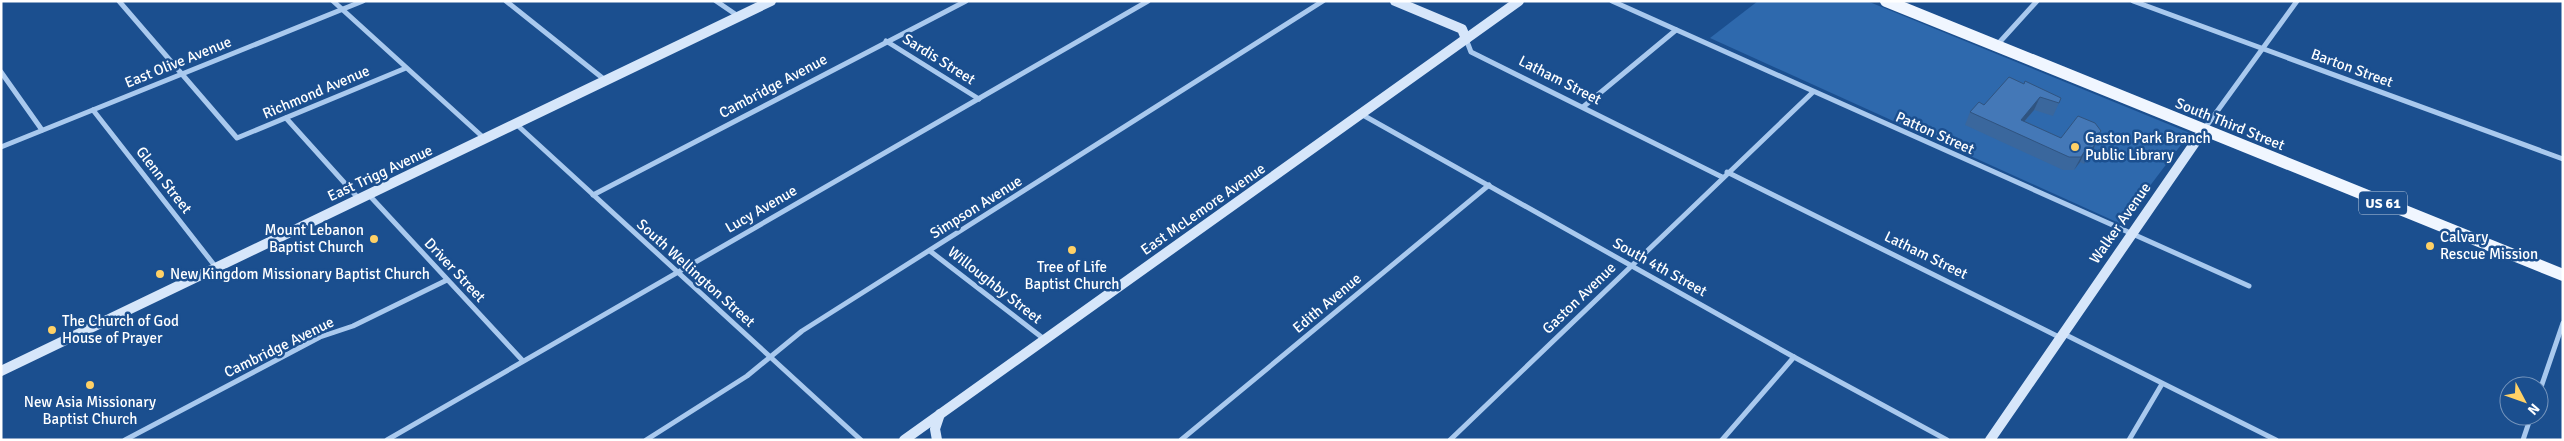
<svg xmlns="http://www.w3.org/2000/svg" width="2564" height="441" viewBox="0 0 2564 441" font-family="Signika,sans-serif">
	<style>
		.green { fill: #2e69ad }
		.lines { fill: none; stroke-linecap: round; stroke-linejoin: round }
		.street { stroke: #a9c9ee; stroke-width: 5 }
		.secondary { stroke: #d6e6fa; stroke-width: 10 }
		.primary { stroke: #f0f6ff; stroke-width: 12 }
		.wall { fill: #3a679d }
		.shaded-wall { fill: #305480 }
		.building { fill: #4478b7; stroke: #305480 }
		.poi-dot { fill: #ffd166; stroke: #1b4f8f; stroke-width: 2 }
		.labels { text-anchor: middle; dominant-baseline: central; stroke-width: 5; stroke-linejoin: round; paint-order: stroke }
		.shield { fill: #1b4f8f; stroke: #bbcadd; stroke-width: 1 }
		.shield-label { font-size: 14px; font-weight: bold; fill: #fff }
		.street-label { font-size: 15px; fill: #fff; stroke: #1b4f8f }
		.poi-label { font-size: 15px; fill: #fff; stroke: #1b4f8f; text-anchor: start }
	</style>
	<rect width="100%" height="100%" fill="#1b4f8f"/>
	<path class="green" d="M1758,1H1867L2190,133L2121,224L1710,38Z"/>
	<g class="lines">
		<g class="street">
			<path d="M119,1L237,138L406,68"/>
			<path d="M333,1L485,139"/>
			<path d="M506,1L605,80"/>
			<path d="M716,1L738,16"/>
			<path d="M1612,1L2249,286"/>
			<path d="M2133,1L2563,159"/>
			<path d="M1466,39L1471,52L1722,177"/>
			<path d="M886,41L979,99"/>
			<path d="M1997,45L2037,1"/>
			<path d="M1,72L42,130"/>
			<path d="M1583,107L1676,30"/>
			<path d="M93,110L215,266"/>
			<path d="M1361,114L1794,357L1947,440"/>
			<path d="M286,118L359,199"/>
			<path d="M516,124L861,440"/>
			<path d="M2205,128L2297,1"/>
			<path d="M1,147L363,1"/>
			<path d="M1727,172L2059,337"/>
			<path d="M369,195L523,361"/>
			<path d="M593,195L966,1"/>
			<path d="M930,251L1044,339"/>
			<path d="M2064,334L2276,440"/>
			<path d="M2539,393L2563,323"/>
			<path d="M125,440L320,337L353,326L447,280"/>
			<path d="M387,440L1148,1"/>
			<path d="M646,440L747,376L802,331L1323,1"/>
			<path d="M1181,440L1489,185"/>
			<path d="M1450,440L1813,92"/>
			<path d="M1722,440L1794,357"/>
			<path d="M2129,440L2162,384"/>
			<path d="M2523,440L2531,416"/>
		</g>
		<g class="secondary">
			<path d="M1395,1L1462,29L1466,39"/>
			<path d="M1,371L771,1"/>
			<path d="M904,440L1519,1"/>
			<path d="M937,440L935,429L940,414"/>
			<path d="M1990,440L2203,131"/>
		</g>
		<path class="primary" d="M1886,1L2563,275"/>
	</g>
	<path class="wall" d="M2009,77L2059,103L2053,116L2034,110L2025,121L2061,138L2098,140L2091,153L2084,164L2080,162L2074,170H2063L1965,125L1970,112L1984,105Z"/>
	<g class="shaded-wall">
		<path d="M2040,97L2034,110L2015,132L2021,120Z"/>
		<path d="M2098,140L2091,153L2084,164L2090,151Z"/>
		<path d="M2086,149L2080,162L2074,170L2081,157Z"/>
	</g>
	<path class="building" d="M2009,77L2024,84L2025,81L2061,98L2059,103L2040,97L2021,120L2061,138L2078,116L2095,123L2101,131L2095,139L2098,140L2090,151L2086,149L2081,157H2069L1970,112L1979,102L1984,105Z"/>
	<g class="poi-dot">
		<circle cx="2075" cy="147" r="5"/>
		<circle cx="374" cy="239" r="5"/>
		<circle cx="2430" cy="246" r="5"/>
		<circle cx="1072" cy="250" r="5"/>
		<circle cx="160" cy="274" r="5"/>
		<circle cx="52" cy="330" r="5"/>
		<circle cx="90" cy="385" r="5"/>
	</g>
	<g class="labels">
		<rect class="shield" x="2359" y="191.5" width="48" height="23" rx="4"/>
		<g class="shield-label">
			<text x="2383" y="203">US 61</text>
		</g>
		<g class="street-label">
			<text transform="translate(939 59) rotate(32)">Sardis Street</text>
			<text transform="translate(178 62) rotate(-22)">East Olive Avenue</text>
			<text transform="translate(2352 68) rotate(20)">Barton Street</text>
			<text transform="translate(1560 80) rotate(27)">Latham Street</text>
			<text transform="translate(773 86) rotate(-28)">Cambridge Avenue</text>
			<text transform="translate(316 92) rotate(-23)">Richmond Avenue</text>
			<text transform="translate(2230 124) rotate(22)">South Third Street</text>
			<text transform="translate(1935 133) rotate(24)">Patton Street</text>
			<text transform="translate(380 173) rotate(-25)">East Trigg Avenue</text>
			<text transform="translate(164 180) rotate(52)">Glenn Street</text>
			<text transform="translate(976 207) rotate(-32)">Simpson Avenue</text>
			<text transform="translate(761 209) rotate(-30)">Lucy Avenue</text>
			<text transform="translate(1203 209) rotate(-35)">East McLemore Avenue</text>
			<text transform="translate(2120 223) rotate(-55)">Walker Avenue</text>
			<text transform="translate(1926 255) rotate(26)">Latham Street</text>
			<text transform="translate(1660 267) rotate(29)">South 4th Street</text>
			<text transform="translate(455 270) rotate(47)">Driver Street</text>
			<text transform="translate(696 273) rotate(42)">South Wellington Street</text>
			<text transform="translate(995 285) rotate(38)">Willoughby Street</text>
			<text transform="translate(1579 298) rotate(-44)">Gaston Avenue</text>
			<text transform="translate(1327 303) rotate(-40)">Edith Avenue</text>
			<text transform="translate(279 347) rotate(-26)">Cambridge Avenue</text>
		</g>
		<g class="poi-label">
			<text x="2085" y="138">Gaston Park Branch<tspan x="2085" dy="17">Public Library</tspan></text>
			<text x="364" y="230" text-anchor="end">Mount Lebanon<tspan x="364" dy="17">Baptist Church</tspan></text>
			<text x="2440" y="237">Calvary<tspan x="2440" dy="17">Rescue Mission</tspan></text>
			<text x="1072" y="267" text-anchor="middle">Tree of Life<tspan x="1072" dy="17">Baptist Church</tspan></text>
			<text x="170" y="274">New Kingdom Missionary Baptist Church</text>
			<text x="62" y="321">The Church of God<tspan x="62" dy="17">House of Prayer</tspan></text>
			<text x="90" y="402" text-anchor="middle">New Asia Missionary<tspan x="90" dy="17">Baptist Church</tspan></text>
		</g>
	</g>
	<rect width="2564" height="441" fill="none" stroke="#ffffff" stroke-width="5"/>
	<g transform="translate(2524 401) rotate(131)"><circle r="24" fill="#1b4f8f" stroke="#7695bc"/>
	<path d="M0-4L9 19L0 12L-9 19Z" fill="#ffd166"/>
	<text y="-8" font-size="14" font-weight="bold" text-anchor="middle" fill="#ffffff">N</text>
	</g>
</svg>
